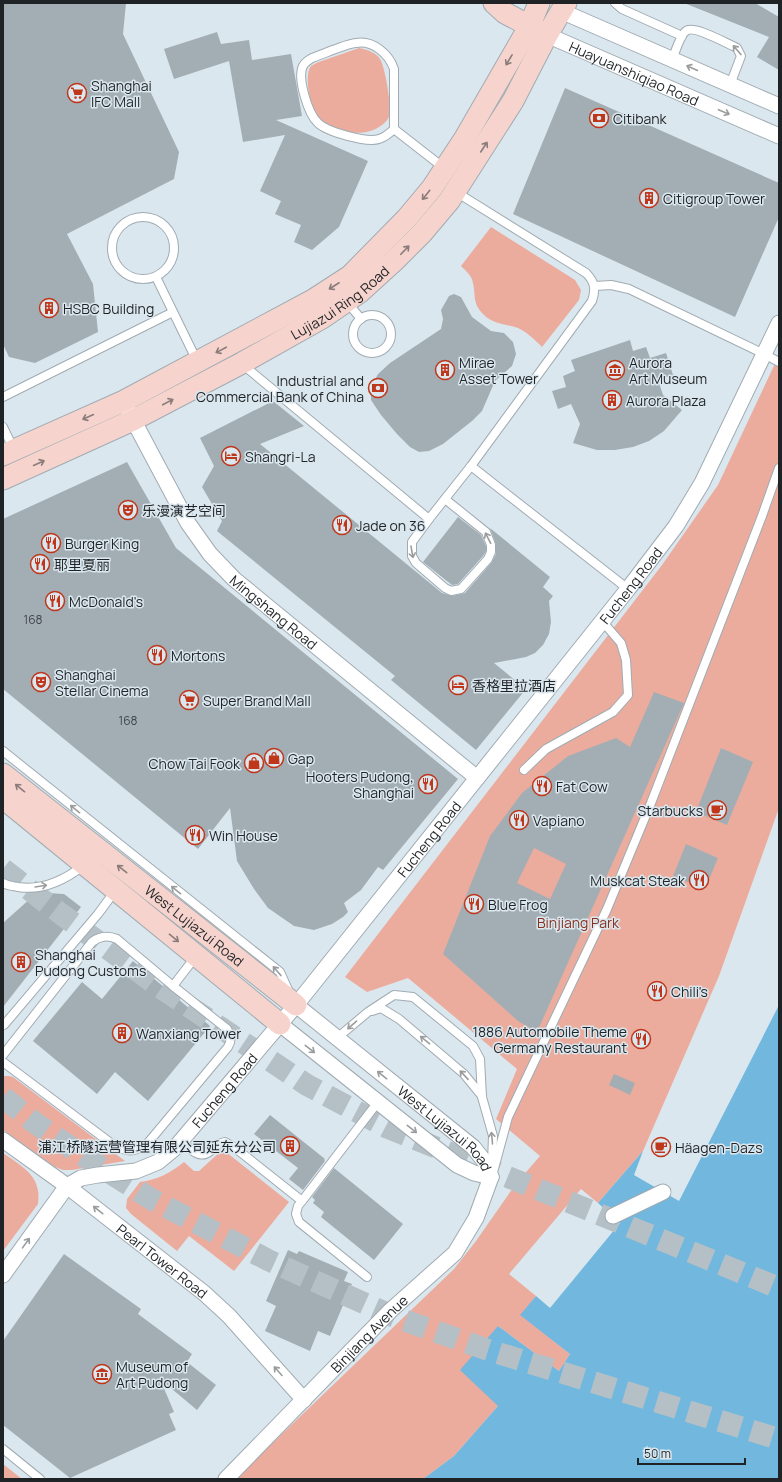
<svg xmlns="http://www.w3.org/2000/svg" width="782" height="1482" viewBox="0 0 782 1482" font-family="Manrope,'Noto Sans SC',sans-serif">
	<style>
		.green { fill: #ebac9e }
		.water { fill: #71b7de }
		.building { fill: #a3aeb4; fill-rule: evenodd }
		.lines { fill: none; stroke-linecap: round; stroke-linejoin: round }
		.highway-tunnel { stroke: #b5c0c6; stroke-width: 22; stroke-dasharray: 22 11; stroke-linecap: butt }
		.lane-casing { stroke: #a0abb2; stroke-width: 10 }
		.street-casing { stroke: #a0abb2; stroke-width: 17 }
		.secondary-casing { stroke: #a0abb2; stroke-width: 23 }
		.lane { stroke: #fff; stroke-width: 8 }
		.street { stroke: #fff; stroke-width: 15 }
		.secondary { stroke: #f6d4cd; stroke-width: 21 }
		.oneway { stroke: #9a9c9d }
		.oneway2 { stroke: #8a7c7a }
		.labels { text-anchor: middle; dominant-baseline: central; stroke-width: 3; stroke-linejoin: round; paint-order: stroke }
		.number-label { font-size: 12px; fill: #40464a }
		.street-label { font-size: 14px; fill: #1f2326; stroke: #dbe7ee }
		.poi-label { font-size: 14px; fill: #1f2326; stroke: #dbe7ee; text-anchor: start }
		.park-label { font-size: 14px; fill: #863120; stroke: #dbe7ee }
	</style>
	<rect width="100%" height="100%" fill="#dbe7ee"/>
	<g class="green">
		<path d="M359,48C368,50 375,52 380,59C385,66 391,105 390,113C389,120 384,124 379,127C363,138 332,132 319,119C311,110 303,76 311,66C313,65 315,64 316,63Z"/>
		<path d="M491,227L575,280L581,290L579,300L542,347C535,340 527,332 518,328C506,324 493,324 484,315C472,303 476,297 473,283C472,276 466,271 461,266Z"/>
		<path d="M779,355V808L719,976L643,1151L598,1203L581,1189L509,1274L536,1296L521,1315L570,1354L559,1371L498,1326V1406L454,1456L423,1479H235L454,1269L476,1241L515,1185L540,1156L496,1119L517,1069L408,978L367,992L345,977L662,565L718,485Z"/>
		<path d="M3,1076H9L13,1077L125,1161L72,1170H63L55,1167L3,1130Z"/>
		<path d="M221,1151L226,1152L289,1202L234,1271L189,1236L177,1251L131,1214L126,1208L127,1199L140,1182C157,1180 170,1173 184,1162L194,1171H199Z"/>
		<path d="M3,1153C23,1167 42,1176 38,1204L3,1251Z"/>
		<path d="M3,1464L22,1479H3Z"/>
	</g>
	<path class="water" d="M779,1005V1479H423L454,1456L498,1406L460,1370L498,1326L559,1371L570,1354L520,1315L536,1296L550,1308L620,1223L598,1203L643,1151L634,1175L679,1201Z"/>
	<g class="building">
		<path d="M3,3H126L123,34L179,152L174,179L67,234L93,284L98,332L35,363L9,357L3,344Z"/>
		<path d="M684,3H755L779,17V70L757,57L769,37Z"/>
		<path d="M217,32L221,44L249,40L252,60L291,54L302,116L276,120L368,161L339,227L312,250L294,242L301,225L275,214L281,201L260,191L285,135L243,142L229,61L174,79L164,49Z"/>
		<path d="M565,88L779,183V217L735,317L513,214Z"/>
		<path d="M454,294L461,297L472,317L491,331L504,333L513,342L516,354L512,366L495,381L482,411L472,421L443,444L429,451L419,452L410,447L397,434L381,415L371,400V387L378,374L390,363L441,329L443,319L441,310L449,296Z"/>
		<path d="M630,340L633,351L646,347L650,358L666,353L673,375L658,380L663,395L682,410L664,431L649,441L633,447L615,450H597L573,443L580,424L571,404L558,409L552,391L566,387L563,376L575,371L571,360Z"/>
		<path d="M273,401L304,426L260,444L442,593L452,596L465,593L492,562L496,554V545L490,528L550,577L543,587L553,596L549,601L551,622L549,634L543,645L535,653L526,657L494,663L526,689L476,750L391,680L395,676L217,531L222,521L202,487L214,466L200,438Z"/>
		<path d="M127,462L176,548L458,779L383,870L378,867L361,890L344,903L348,912L343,917L332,924L314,930L294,926L268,908L254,889L237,861L230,808L198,849L3,689V519Z"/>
		<path d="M458,517L481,535L486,546V551L483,556L458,584L452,585L423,562Z"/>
		<path d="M654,692L684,703L537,1032L518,1021L443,954L490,836L522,793L568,756L616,738L630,747ZM534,848L566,864L550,899L517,883Z"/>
		<path d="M721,748L753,762L727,825L696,812Z"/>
		<path d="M686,844L718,858L705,889L673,876Z"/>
		<path d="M47,893L64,894L81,907L3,1007V923L32,897Z"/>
		<path d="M133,961L210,1026L148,1101L115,1072L97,1094L33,1041L82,982L102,999Z"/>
		<path d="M614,1074L635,1083L630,1095L609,1085Z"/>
		<path d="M270,1115L325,1159L324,1160L325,1161L303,1190L289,1179L298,1168L254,1134Z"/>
		<path d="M334,1168L403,1224L374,1260L321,1217L324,1212L313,1203L315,1200L312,1197Z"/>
		<path d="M288,1250L297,1254L299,1251L348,1272L344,1281L352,1284L330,1336L318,1331L310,1351L265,1331L276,1306L266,1301Z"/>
		<path d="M64,1254L141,1309L138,1314L192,1354L187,1362L216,1385L197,1410L160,1379L174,1412L169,1414L176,1430L70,1478L3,1425V1341Z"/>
	</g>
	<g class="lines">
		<g class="highway-tunnel">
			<path d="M3,869L53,908L158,986L307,1085L386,1127L779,1288"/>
			<path d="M3,1097L35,1123L79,1153L151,1199L268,1260L357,1300L395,1317L488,1350L779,1439"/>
		</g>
		<defs>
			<g id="lane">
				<path d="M615,3L622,9L682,36"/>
				<path d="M672,60C675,53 680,35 686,31C693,25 724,42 733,46L737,48L741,56L730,85"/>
				<path d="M394,129C390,133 385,137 379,139C367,143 327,132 318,123C308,114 297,78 303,66C305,62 309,60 312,58C324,54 345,44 356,43C373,40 389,54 394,69V129L444,168"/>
				<circle cx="143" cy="248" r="31"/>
				<path d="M156,277L197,361"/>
				<path d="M595,286L611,285L629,289L764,354L779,362"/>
				<path d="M347,302L361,319"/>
				<circle cx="372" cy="334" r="19"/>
				<path d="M242,364L429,519L471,466L592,301C596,289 595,282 586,273L456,192"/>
				<path d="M3,397L173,312"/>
				<path d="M3,427L14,450"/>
				<path d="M471,466L628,589"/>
				<path d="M429,519L412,542V556L416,563L445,588L451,591L461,589L488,559L491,552V545L486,532L445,499"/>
				<path d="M3,751L280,972L289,992"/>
				<path d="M524,770L546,749L613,712L628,695L626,660L621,643L602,621"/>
				<path d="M3,883C8,886 13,886 18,887C43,891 65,880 84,865"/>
				<path d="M372,1011L381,1008L399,1019L464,1074L482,1096"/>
				<path d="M3,1024L4,1025L98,914L115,891"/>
				<path d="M337,1038L368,1012L394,995L413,997L473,1046L480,1059L482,1097L493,1136L492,1162"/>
				<path d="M3,1055L92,942C100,936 107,935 117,939L173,986L196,956"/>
				<path d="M3,1062L116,1147C128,1152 136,1152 147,1144L228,1047C232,1040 231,1036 227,1029L173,986"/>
				<path d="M181,1141C188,1147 199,1160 209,1152C218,1146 212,1145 225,1142L234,1147L302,1201L378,1102"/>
				<path d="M492,1176L508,1117L607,909L651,803L762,516L779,468"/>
				<path d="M302,1201L298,1206L296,1214L299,1222L367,1277"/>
				<path d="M3,1449L40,1479"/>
			</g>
			<g id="street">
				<path d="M561,11L779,106"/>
				<path id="s1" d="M547,35L779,136"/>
				<path id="s2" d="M129,412L188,523L210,554L234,579L477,778"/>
				<path id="s3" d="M296,1005L473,1147L485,1162L491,1177"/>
				<path d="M280,1024L457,1165L474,1173L491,1177"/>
				<path id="s4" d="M3,1140L67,1186L204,1293L229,1316L304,1400"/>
				<path d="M613,1216L663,1192"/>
				<path id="s5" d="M3,1275L67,1186L81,1178L98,1175L136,1171L158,1162L175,1148L296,1005L628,589L676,526L702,483L779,323"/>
				<path id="s6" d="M226,1479L391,1310L455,1253L476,1218L491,1177"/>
			</g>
			<g id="secondary">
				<path d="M494,3L505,13L541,32"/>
				<path d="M3,455L124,401L313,300L350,276L407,218L432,188L465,138L529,27L539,3"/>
				<path id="s7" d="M3,479L133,420L242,363L322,318L360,292L394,261L422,233L449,201L513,101L547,35L566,3"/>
				<path id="s8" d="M3,774L296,1005"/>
				<path d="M3,798L280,1024"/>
			</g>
		</defs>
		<use href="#lane" class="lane-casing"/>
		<use href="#street" class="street-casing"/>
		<use href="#secondary" class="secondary-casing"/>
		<use href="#lane" class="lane"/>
		<use href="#street" class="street"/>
		<use href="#secondary" class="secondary"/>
	</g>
	<defs><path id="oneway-shaft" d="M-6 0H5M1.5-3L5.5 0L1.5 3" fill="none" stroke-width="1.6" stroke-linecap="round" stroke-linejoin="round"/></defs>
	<g class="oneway">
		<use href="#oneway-shaft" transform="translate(737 50) rotate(-131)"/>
		<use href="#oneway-shaft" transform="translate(692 68) rotate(-156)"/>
		<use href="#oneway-shaft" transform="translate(724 112) rotate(23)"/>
		<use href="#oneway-shaft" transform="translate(488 538) rotate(-117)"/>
		<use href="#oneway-shaft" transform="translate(412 552) rotate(80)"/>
		<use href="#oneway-shaft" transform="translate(75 809) rotate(-141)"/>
		<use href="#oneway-shaft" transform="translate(41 886) rotate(-9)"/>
		<use href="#oneway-shaft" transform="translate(176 890) rotate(-141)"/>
		<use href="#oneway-shaft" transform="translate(277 971) rotate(-131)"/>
		<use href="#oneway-shaft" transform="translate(352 1025) rotate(139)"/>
		<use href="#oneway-shaft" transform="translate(425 1040) rotate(-141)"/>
		<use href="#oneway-shaft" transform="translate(310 1049) rotate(38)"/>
		<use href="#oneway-shaft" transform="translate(382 1075) rotate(-141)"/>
		<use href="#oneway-shaft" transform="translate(464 1075) rotate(-133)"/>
		<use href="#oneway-shaft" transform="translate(412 1129) rotate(38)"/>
		<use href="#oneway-shaft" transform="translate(492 1138) rotate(-95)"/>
		<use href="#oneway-shaft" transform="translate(98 1210) rotate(-142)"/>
		<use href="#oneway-shaft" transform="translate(26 1243) rotate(-54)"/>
		<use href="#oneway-shaft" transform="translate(278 1371) rotate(-132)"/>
	</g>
	<g class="oneway2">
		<use href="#oneway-shaft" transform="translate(509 60) rotate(121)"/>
		<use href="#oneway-shaft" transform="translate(484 147) rotate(-57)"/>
		<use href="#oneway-shaft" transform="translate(426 195) rotate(129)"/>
		<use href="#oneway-shaft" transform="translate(405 250) rotate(-46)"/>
		<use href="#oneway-shaft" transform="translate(334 286) rotate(147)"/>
		<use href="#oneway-shaft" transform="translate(221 350) rotate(152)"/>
		<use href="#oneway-shaft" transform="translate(168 402) rotate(-28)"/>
		<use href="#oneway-shaft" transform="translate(88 417) rotate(156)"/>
		<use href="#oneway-shaft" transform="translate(39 463) rotate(-24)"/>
		<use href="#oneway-shaft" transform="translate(20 788) rotate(-141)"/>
		<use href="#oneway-shaft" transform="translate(122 869) rotate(-142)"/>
		<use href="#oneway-shaft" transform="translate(174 938) rotate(39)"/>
	</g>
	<defs>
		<symbol id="supermarket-ring" viewBox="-11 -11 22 22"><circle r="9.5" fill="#dbe7ee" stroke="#c0361a" stroke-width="1.5"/><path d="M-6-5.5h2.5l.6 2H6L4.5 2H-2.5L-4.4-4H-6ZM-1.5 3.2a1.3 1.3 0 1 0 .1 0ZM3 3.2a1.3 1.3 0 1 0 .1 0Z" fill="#c0361a"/></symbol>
		<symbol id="bank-ring" viewBox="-11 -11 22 22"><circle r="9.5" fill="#dbe7ee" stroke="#c0361a" stroke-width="1.5"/><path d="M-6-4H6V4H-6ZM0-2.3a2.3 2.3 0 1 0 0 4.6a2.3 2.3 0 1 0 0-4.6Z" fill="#c0361a"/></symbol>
		<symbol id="building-ring" viewBox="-11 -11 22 22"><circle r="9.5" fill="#dbe7ee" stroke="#c0361a" stroke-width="1.5"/><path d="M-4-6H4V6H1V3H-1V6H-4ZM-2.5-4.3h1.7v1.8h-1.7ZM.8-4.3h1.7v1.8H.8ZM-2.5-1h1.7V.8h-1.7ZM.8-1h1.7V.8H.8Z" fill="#c0361a"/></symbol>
		<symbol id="museum-ring" viewBox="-11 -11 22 22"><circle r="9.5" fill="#dbe7ee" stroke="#c0361a" stroke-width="1.5"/><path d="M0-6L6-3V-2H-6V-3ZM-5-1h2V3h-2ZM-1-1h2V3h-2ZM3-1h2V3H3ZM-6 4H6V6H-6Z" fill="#c0361a"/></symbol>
		<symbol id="hotel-ring" viewBox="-11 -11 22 22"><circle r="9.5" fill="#dbe7ee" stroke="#c0361a" stroke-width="1.5"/><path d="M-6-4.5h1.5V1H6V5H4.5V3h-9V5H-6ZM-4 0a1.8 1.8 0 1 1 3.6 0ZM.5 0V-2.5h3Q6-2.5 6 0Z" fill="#c0361a"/></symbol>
		<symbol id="theatre-ring" viewBox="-11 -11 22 22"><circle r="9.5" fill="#dbe7ee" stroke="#c0361a" stroke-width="1.5"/><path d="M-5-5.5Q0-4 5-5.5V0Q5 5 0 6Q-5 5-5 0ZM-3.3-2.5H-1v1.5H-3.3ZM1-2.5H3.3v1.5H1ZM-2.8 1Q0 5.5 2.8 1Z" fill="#c0361a"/></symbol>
		<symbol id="restaurant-ring" viewBox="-11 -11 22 22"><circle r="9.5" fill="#dbe7ee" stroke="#c0361a" stroke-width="1.5"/><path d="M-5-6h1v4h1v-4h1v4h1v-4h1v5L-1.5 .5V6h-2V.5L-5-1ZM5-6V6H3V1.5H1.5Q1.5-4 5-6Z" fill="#c0361a"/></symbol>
		<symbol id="shop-ring" viewBox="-11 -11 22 22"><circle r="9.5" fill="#dbe7ee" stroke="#c0361a" stroke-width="1.5"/><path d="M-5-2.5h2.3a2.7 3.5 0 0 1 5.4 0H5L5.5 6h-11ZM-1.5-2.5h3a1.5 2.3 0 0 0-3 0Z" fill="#c0361a"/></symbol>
		<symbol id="cafe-ring" viewBox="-11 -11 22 22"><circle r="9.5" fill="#dbe7ee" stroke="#c0361a" stroke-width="1.5"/><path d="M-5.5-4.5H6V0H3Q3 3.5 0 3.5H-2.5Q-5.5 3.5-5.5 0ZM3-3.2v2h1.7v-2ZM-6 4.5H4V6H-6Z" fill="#c0361a"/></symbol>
	</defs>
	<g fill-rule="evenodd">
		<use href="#supermarket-ring" x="66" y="82" width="22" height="22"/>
		<use href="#bank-ring" x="588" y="107" width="22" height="22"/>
		<use href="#building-ring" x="638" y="187" width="22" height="22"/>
		<use href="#building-ring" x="38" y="297" width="22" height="22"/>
		<use href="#building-ring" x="434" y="359" width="22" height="22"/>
		<use href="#museum-ring" x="604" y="359" width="22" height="22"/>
		<use href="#bank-ring" x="367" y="377" width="22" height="22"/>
		<use href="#building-ring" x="601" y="389" width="22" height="22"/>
		<use href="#hotel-ring" x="220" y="445" width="22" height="22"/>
		<use href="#theatre-ring" x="117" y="499" width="22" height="22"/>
		<use href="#restaurant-ring" x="331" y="514" width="22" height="22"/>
		<use href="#restaurant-ring" x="40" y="532" width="22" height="22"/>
		<use href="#restaurant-ring" x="29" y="553" width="22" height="22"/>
		<use href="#restaurant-ring" x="44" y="590" width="22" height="22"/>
		<use href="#restaurant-ring" x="146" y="644" width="22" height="22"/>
		<use href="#theatre-ring" x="30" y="671" width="22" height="22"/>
		<use href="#hotel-ring" x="447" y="674" width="22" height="22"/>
		<use href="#supermarket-ring" x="178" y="689" width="22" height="22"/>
		<use href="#shop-ring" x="263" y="747" width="22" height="22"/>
		<use href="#shop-ring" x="243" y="752" width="22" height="22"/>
		<use href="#restaurant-ring" x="417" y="773" width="22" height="22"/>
		<use href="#restaurant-ring" x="531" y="775" width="22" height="22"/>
		<use href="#cafe-ring" x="706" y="799" width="22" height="22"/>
		<use href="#restaurant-ring" x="508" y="809" width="22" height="22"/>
		<use href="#restaurant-ring" x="184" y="824" width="22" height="22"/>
		<use href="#restaurant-ring" x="688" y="869" width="22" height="22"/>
		<use href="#restaurant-ring" x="463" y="893" width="22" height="22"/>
		<use href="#building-ring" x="10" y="951" width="22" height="22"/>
		<use href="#restaurant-ring" x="646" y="980" width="22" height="22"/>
		<use href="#building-ring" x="111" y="1022" width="22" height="22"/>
		<use href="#restaurant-ring" x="630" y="1028" width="22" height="22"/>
		<use href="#building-ring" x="279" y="1135" width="22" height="22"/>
		<use href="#cafe-ring" x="650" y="1136" width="22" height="22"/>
		<use href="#museum-ring" x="91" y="1363" width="22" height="22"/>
	</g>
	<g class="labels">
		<g class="number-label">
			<text x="33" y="619">168</text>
			<text x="128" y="720">168</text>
		</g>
		<g class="street-label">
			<text stroke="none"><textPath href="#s1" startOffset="95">Huayuanshiqiao Road</textPath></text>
			<text stroke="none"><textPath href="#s7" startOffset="381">Lujiazui Ring Road</textPath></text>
			<text stroke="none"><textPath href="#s5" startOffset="951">Fucheng Road</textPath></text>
			<text stroke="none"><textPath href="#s2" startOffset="250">Mingshang Road</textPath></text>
			<text stroke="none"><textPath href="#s5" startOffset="627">Fucheng Road</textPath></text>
			<text stroke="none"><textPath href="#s8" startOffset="244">West Lujiazui Road</textPath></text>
			<text stroke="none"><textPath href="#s5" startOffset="303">Fucheng Road</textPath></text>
			<text stroke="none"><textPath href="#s3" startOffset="194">West Lujiazui Road</textPath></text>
			<text stroke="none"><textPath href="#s4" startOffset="200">Pearl Tower Road</textPath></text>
			<text stroke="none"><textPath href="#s6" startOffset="204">Binjiang Avenue</textPath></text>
		</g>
		<g class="poi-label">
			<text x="91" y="85">Shanghai<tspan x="91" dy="16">IFC Mall</tspan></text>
			<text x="613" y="118">Citibank</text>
			<text x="663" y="198">Citigroup Tower</text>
			<text x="63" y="308">HSBC Building</text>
			<text x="459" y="362">Mirae<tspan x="459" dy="16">Asset Tower</tspan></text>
			<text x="629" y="362">Aurora<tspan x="629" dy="16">Art Museum</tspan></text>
			<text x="364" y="380" text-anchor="end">Industrial and<tspan x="364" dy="16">Commercial Bank of China</tspan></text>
			<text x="626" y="400">Aurora Plaza</text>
			<text x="245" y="456">Shangri-La</text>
			<text x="142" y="510">乐漫演艺空间</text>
			<text x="356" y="525">Jade on 36</text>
			<text x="65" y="543">Burger King</text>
			<text x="54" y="564">耶里夏丽</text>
			<text x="69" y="601">McDonald's</text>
			<text x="171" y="655">Mortons</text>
			<text x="55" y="674">Shanghai<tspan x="55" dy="16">Stellar Cinema</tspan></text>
			<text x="472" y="685">香格里拉酒店</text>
			<text x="203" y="700">Super Brand Mall</text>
			<text x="288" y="758">Gap</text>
			<text x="240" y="763" text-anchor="end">Chow Tai Fook</text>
			<text x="414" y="776" text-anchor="end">Hooters Pudong,<tspan x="414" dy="16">Shanghai</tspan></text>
			<text x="556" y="786">Fat Cow</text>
			<text x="703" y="810" text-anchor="end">Starbucks</text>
			<text x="533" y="820">Vapiano</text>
			<text x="209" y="835">Win House</text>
			<text x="685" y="880" text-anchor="end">Muskcat Steak</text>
			<text x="488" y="904">Blue Frog</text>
			<text x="35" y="954">Shanghai<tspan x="35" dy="16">Pudong Customs</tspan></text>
			<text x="671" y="991">Chili's</text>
			<text x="627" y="1031" text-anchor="end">1886 Automobile Theme<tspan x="627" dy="16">Germany Restaurant</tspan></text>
			<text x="136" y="1033">Wanxiang Tower</text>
			<text x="276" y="1146" text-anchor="end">浦江桥隧运营管理有限公司延东分公司</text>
			<text x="675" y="1147">Häagen-Dazs</text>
			<text x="116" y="1366">Museum of<tspan x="116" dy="16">Art Pudong</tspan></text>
		</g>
		<g class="park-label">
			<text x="578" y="922">Binjiang Park</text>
		</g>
	</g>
	<rect width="782" height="1482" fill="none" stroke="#1f2326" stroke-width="8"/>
	<path d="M638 1458v6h107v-6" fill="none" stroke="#1f2326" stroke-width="2"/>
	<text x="644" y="1458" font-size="12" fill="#1f2326" stroke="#dbe7ee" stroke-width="3" paint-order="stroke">50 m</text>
</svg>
